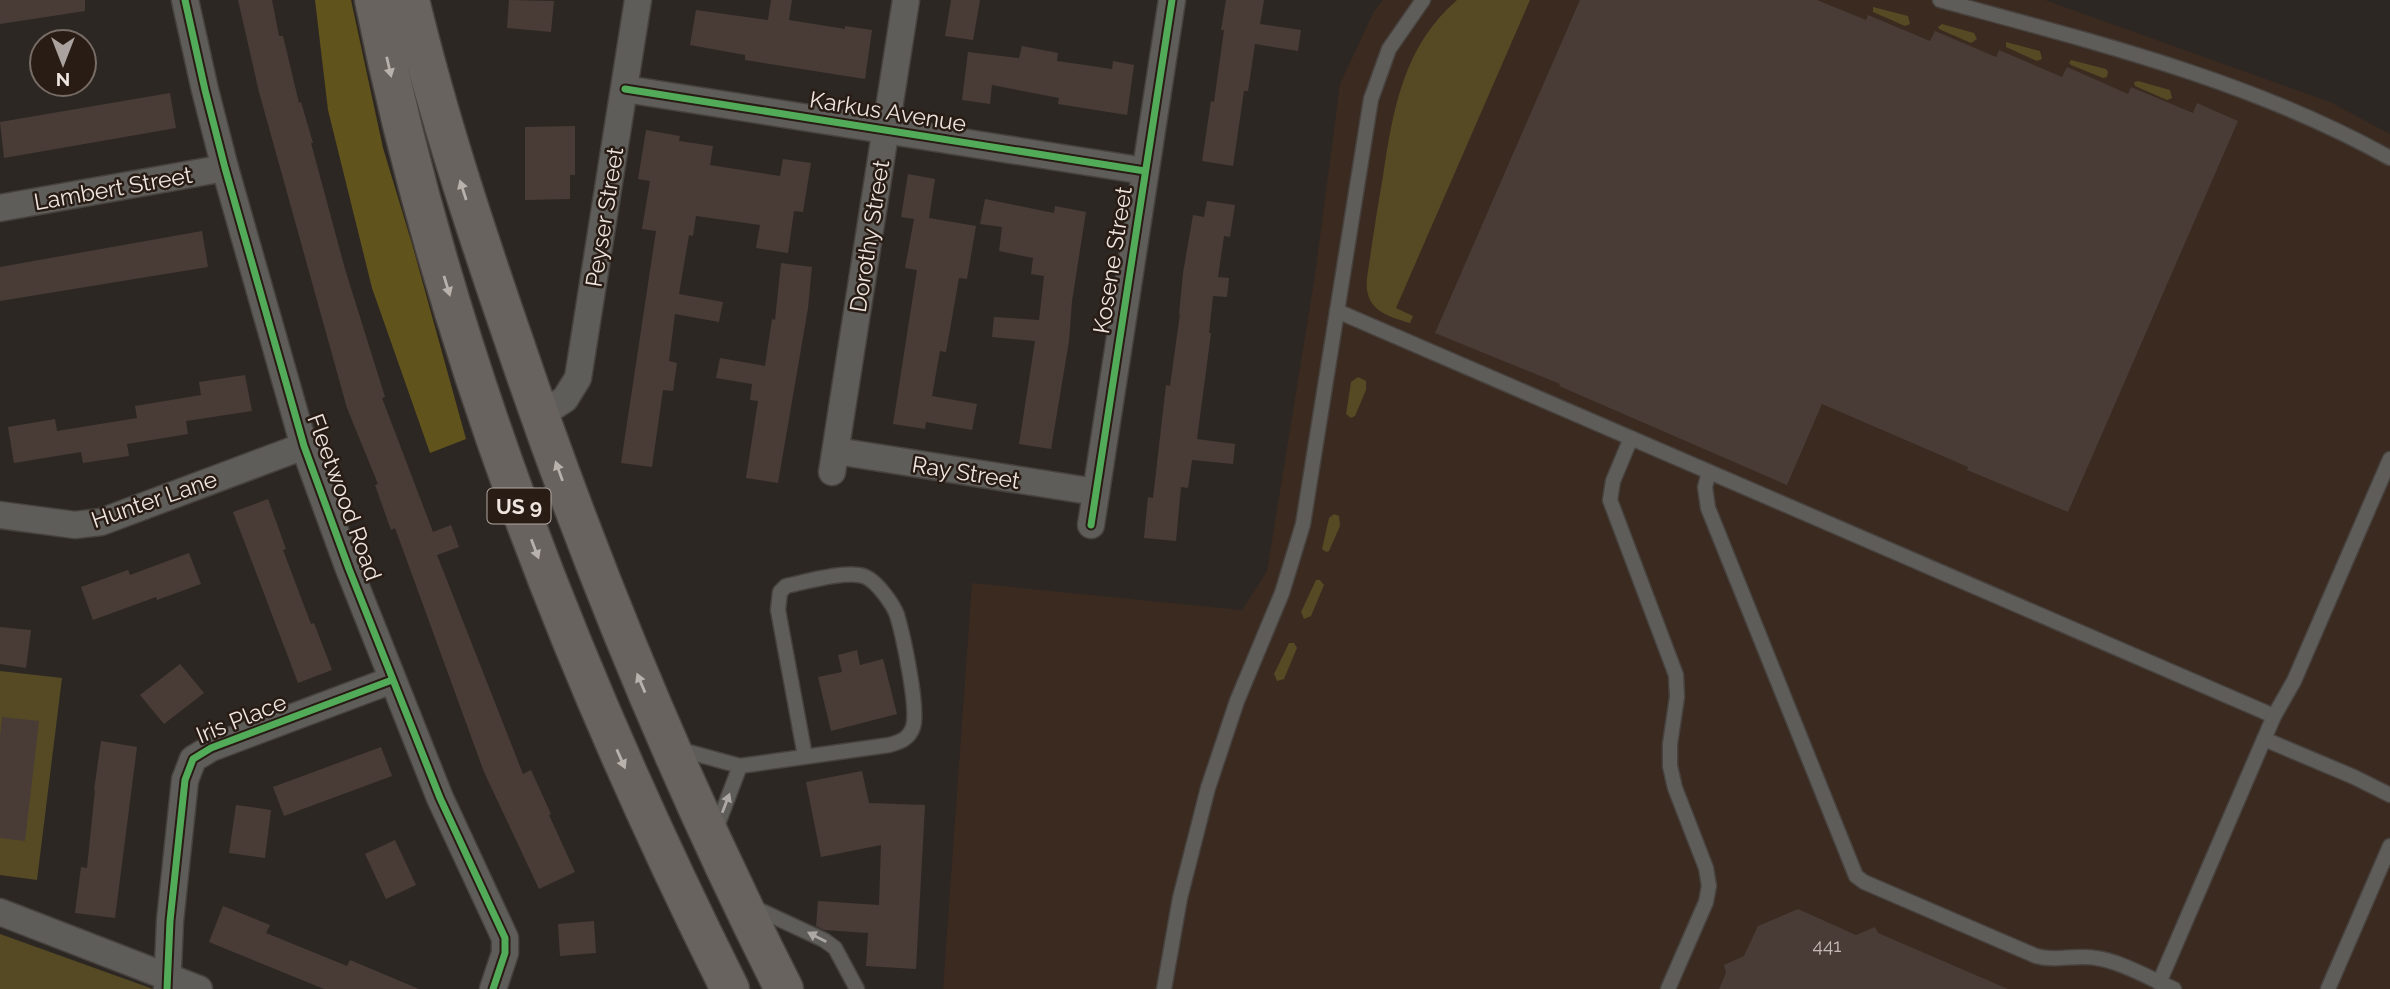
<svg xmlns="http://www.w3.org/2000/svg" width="2390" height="989" viewBox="0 0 2390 989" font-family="Raleway,sans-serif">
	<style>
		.built { fill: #3a2a20 }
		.green { fill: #554a24 }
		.forest { fill: #61531c }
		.building { fill: #493c37 }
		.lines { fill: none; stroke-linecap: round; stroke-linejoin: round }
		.lane-casing { stroke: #47423e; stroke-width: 17 }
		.street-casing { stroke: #47423e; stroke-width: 29 }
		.highway-casing { stroke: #47423e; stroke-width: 41 }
		.lane { stroke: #5f5d5a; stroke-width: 14 }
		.street { stroke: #5f5d5a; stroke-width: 26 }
		.highway { stroke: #68635f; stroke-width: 38 }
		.cycleway-casing { stroke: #281c14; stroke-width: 11 }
		.cycleway { stroke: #51ab58; stroke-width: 7 }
		.oneway { fill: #b8b1ac }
		.oneway2 { fill: #aea8a4 }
		.labels { text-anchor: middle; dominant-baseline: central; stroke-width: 5; stroke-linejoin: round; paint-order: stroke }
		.number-label { font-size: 19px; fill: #c5bbb6 }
		.shield { fill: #281c14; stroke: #b3a9a3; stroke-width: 2 }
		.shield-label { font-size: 21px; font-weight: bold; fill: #eee5e0 }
		.street-label { font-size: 23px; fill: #eee5e0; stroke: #281c14 }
	</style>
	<rect width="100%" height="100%" fill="#2d2723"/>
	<path class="built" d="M1383,0H2045L2330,102L2390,134V989H943L972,583L1242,610L1267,571L1315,275L1340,84L1374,11Z"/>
	<g class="green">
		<path d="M1457,0H1530L1396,308L1413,316L1410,323C1384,315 1364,309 1367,278C1372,244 1377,210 1383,176C1393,110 1403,47 1457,0Z"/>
		<path d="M1873,7L1908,16L1910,24L1905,26L1873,12Z"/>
		<path d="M1942,24L1974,33L1977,39L1971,43L1939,29L1938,27Z"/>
		<path d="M2006,42L2040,51L2042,59L2037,61L2006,47Z"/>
		<path d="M2071,60L2106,69L2108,72L2107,77L2103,78L2071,65L2069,63Z"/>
		<path d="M2138,81L2170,90L2172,98L2167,100L2135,86L2134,82Z"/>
		<path d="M1358,377L1366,381V390L1355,416L1351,418L1346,414L1351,382Z"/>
		<path d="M1334,514L1339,516L1340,526L1329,551L1326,552L1322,549L1329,518Z"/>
		<path d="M1316,580H1320L1324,585L1311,616L1304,619L1301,612Z"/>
		<path d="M1289,643H1294L1297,648L1284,679L1277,681L1274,674Z"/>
		<path d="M0,671L62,678L37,880L0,875Z"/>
		<path d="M0,934L153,989H0Z"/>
	</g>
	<path class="forest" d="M315,0H351L383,148L412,244L466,439L430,453L372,288L328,110Z"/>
	<g class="building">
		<path d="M0,0H85V11L0,24Z"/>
		<path d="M238,0H272L279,36H283L299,103L301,102L313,143H311L345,269L385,397L382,398L433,532L451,525L459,547L437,555L523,774L531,770L551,814L549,815L575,872L539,889L484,772L395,528L391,530L375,485L378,484L347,408L259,92Z"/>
		<path d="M509,0L554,1L551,32L507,28Z"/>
		<path d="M771,0H792L789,20L845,29V26L872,30L865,79L745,60V55L690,45L696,10L768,20Z"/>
		<path d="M951,0H980L973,40L945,36Z"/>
		<path d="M1226,0H1264L1260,24L1301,30L1298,51L1255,44L1248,91H1244L1233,166L1202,161L1211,101L1214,102L1224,30H1221Z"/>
		<path d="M1580,0H1817L1866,20L1868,15L1930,41L1935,31L1996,57L1999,50L2062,77L2067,67L2128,94L2131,87L2193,113L2197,103L2238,121L2068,512L1967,470L1968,467L1822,404L1787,485L1559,386L1560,384L1435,333Z"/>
		<path d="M1022,46L1058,53L1057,61L1112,69L1113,61L1134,65L1127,115L1058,104L1059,98L992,85L990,104L962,100L968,52L1019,58Z"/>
		<path d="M170,93L176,128L4,158L0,122Z"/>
		<path d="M575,126V175H570V199L525,200V127Z"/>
		<path d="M646,130L680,136L679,141L713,146L710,165L780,176L783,159L811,163L803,212L794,211L788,253L756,248L760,225L696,216L693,236L689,235L679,294L723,302L719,322L675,314L669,361L677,363L673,391L663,390L652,467L621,463L656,231L642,229L650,181L638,179Z"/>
		<path d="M908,174L935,179L929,218L976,226L967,279L959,278L946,352L940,351L932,396L977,404L972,430L926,422L925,429L893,424L917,270L905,268L914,219L901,217Z"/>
		<path d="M985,199L1054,213L1055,206L1086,212L1072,301L1069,341L1051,449L1019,444L1035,341L992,337L994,317L1039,320L1044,276L1031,274L1033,258L999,251L1002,227L980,224Z"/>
		<path d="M1207,201L1235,205L1230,237L1224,236L1218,277L1229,278L1227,297L1213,296L1209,333H1211L1197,439L1235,444L1233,464L1192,460L1188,488L1181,487L1176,541L1144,538L1148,497L1153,498L1166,385L1170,386L1180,314H1179L1183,273L1193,215L1204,217Z"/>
		<path d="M202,231L208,267L0,301V267Z"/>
		<path d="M781,263L812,267L808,308L778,483L746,478L758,401L750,400L752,384L716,378L720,358L765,366L772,319L775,320Z"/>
		<path d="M245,375L252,411L186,421L188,434L127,444L129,456L83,463L81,452L14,463L8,427L55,419L57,431L137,418L135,406L201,395L199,382Z"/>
		<path d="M268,499L286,549L283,550L311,624L314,623L332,670L298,683L233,512Z"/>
		<path d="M189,553L201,584L157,600L156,597L93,620L81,587L128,570L130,575Z"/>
		<path d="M0,627L31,630L26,668L0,664Z"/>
		<path d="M857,650L860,665L883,659L897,714L831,731L818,677L842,672L838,655Z"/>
		<path d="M180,664L204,693L164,724L140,695Z"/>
		<path d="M2,717L39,721L25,841L0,838V737Z"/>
		<path d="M101,741L137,747L115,918L75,913L81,867L87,868L95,790H94Z"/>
		<path d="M381,747L392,776L284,816L273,787Z"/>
		<path d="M862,771L869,803L925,805L916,969L866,966L868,933L824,930L816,926L818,901L879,905L881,845L821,857L806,782Z"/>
		<path d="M236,805L271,810L265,858L229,853Z"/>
		<path d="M395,840L416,885L386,899L365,854Z"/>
		<path d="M223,906L270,925L266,933L347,966L350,960L419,989H324L209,942Z"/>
		<path d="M1798,909L1856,935L1875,927L1878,933L2008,989H1719L1726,973L1724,965L1744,956L1758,926Z"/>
		<path d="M594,921L596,953L560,956L558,924Z"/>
	</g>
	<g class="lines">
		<defs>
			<g id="lane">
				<path d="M1940,0C2094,42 2250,80 2390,158"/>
				<path d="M1337,311L2274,716"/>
				<path d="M1631,438L1613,481L1610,500L1676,675L1677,697L1670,744V766L1675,788L1706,868L1709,886L1706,902L1668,989"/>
				<path d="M1709,472L1705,487L1708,508L1856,876L1864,882L2036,956C2056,962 2076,954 2096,958C2120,961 2151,979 2174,989"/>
				<path d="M2264,739L2354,777L2390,795"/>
				<path d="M678,749L740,766L889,745C900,742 909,739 913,727C919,709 903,635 897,615C893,604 877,582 866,577C849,569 805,582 786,586L780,592L778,610L805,756"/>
				<path d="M716,829L740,766"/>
				<path d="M753,907L824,940L835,948L857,989"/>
				<path d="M2159,983L2274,716L2294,681L2390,459"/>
				<path d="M1164,989L1180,898L1208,788L1237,701L1282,593L1303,524L1371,99L1389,49L1423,0"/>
				<path d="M2328,989L2390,846"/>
			</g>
			<g id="street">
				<path d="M185,0L205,90L225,168L304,446L349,569L440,798L505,938V953L493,989"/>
				<path d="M625,89L1145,171"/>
				<path d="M0,208L225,168"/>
				<path d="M539,416L565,399L578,378L638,0"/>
				<path d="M836,451L1096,492"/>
				<path d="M832,472L906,0"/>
				<path d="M0,515L75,525L101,522L304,446"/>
				<path d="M1091,525L1172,0"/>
				<path d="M0,912L199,989"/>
				<path d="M167,989L170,921L185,780L193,759L211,748L392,680"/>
			</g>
			<g id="highway">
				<path d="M374,0C444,345 573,675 730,989"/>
				<path d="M410,0C438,116 475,228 514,341C589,563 678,779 784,989"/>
			</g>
		</defs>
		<use href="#lane" class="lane-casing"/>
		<use href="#street" class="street-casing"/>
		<use href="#highway" class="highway-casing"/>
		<use href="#lane" class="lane"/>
		<use href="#street" class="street"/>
		<use href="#highway" class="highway"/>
		<defs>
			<g id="cycleway">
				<path d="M185,0L205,90L225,168L304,446L349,569L440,798L505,938V953L493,989"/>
				<path d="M625,89L1145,171"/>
				<path d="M1091,525L1172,0"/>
				<path d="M167,989L170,921L185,780L193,759L211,748L392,680"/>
			</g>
		</defs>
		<use href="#cycleway" class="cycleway-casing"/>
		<use href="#cycleway" class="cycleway"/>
	</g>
	<defs><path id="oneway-solid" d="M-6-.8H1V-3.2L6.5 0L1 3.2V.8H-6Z" transform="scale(1.75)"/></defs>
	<g class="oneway">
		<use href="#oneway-solid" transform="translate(389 67) rotate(77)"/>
		<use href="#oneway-solid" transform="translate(463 190) rotate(-108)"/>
		<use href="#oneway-solid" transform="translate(447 286) rotate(73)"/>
		<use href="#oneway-solid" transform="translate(559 471) rotate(-110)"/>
		<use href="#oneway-solid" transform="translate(535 549) rotate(69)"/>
		<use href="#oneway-solid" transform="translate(641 683) rotate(-113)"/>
		<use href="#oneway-solid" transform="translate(621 759) rotate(66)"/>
	</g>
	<g class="oneway2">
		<use href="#oneway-solid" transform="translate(726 803) rotate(-69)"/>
		<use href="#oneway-solid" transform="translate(817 937) rotate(-153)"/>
	</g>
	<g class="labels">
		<g class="number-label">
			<text x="1827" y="945">441</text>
		</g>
		<rect class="shield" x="487.5" y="488.5" width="63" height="35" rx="5"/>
		<g class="shield-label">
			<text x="519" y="506">US 9</text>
		</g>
		<g class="street-label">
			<text transform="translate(888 111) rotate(9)">Karkus Avenue</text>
			<text transform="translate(113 188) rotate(-10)">Lambert Street</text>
			<text transform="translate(604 217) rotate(-81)">Peyser Street</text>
			<text transform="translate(869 236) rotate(-81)">Dorothy Street</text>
			<text transform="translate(1112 260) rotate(-81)">Kosene Street</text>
			<text transform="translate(966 472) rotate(9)">Ray Street</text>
			<text transform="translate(345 497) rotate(70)">Fleetwood Road</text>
			<text transform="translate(154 499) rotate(-19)">Hunter Lane</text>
			<text transform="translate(241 718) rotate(-22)">Iris Place</text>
		</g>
	</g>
	<g transform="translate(63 63) rotate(180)"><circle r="33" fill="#281c14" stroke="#776c66" stroke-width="2"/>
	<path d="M0-5L12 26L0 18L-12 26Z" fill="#aaa29e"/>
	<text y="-10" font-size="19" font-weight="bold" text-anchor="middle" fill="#eee5e0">N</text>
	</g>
</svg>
